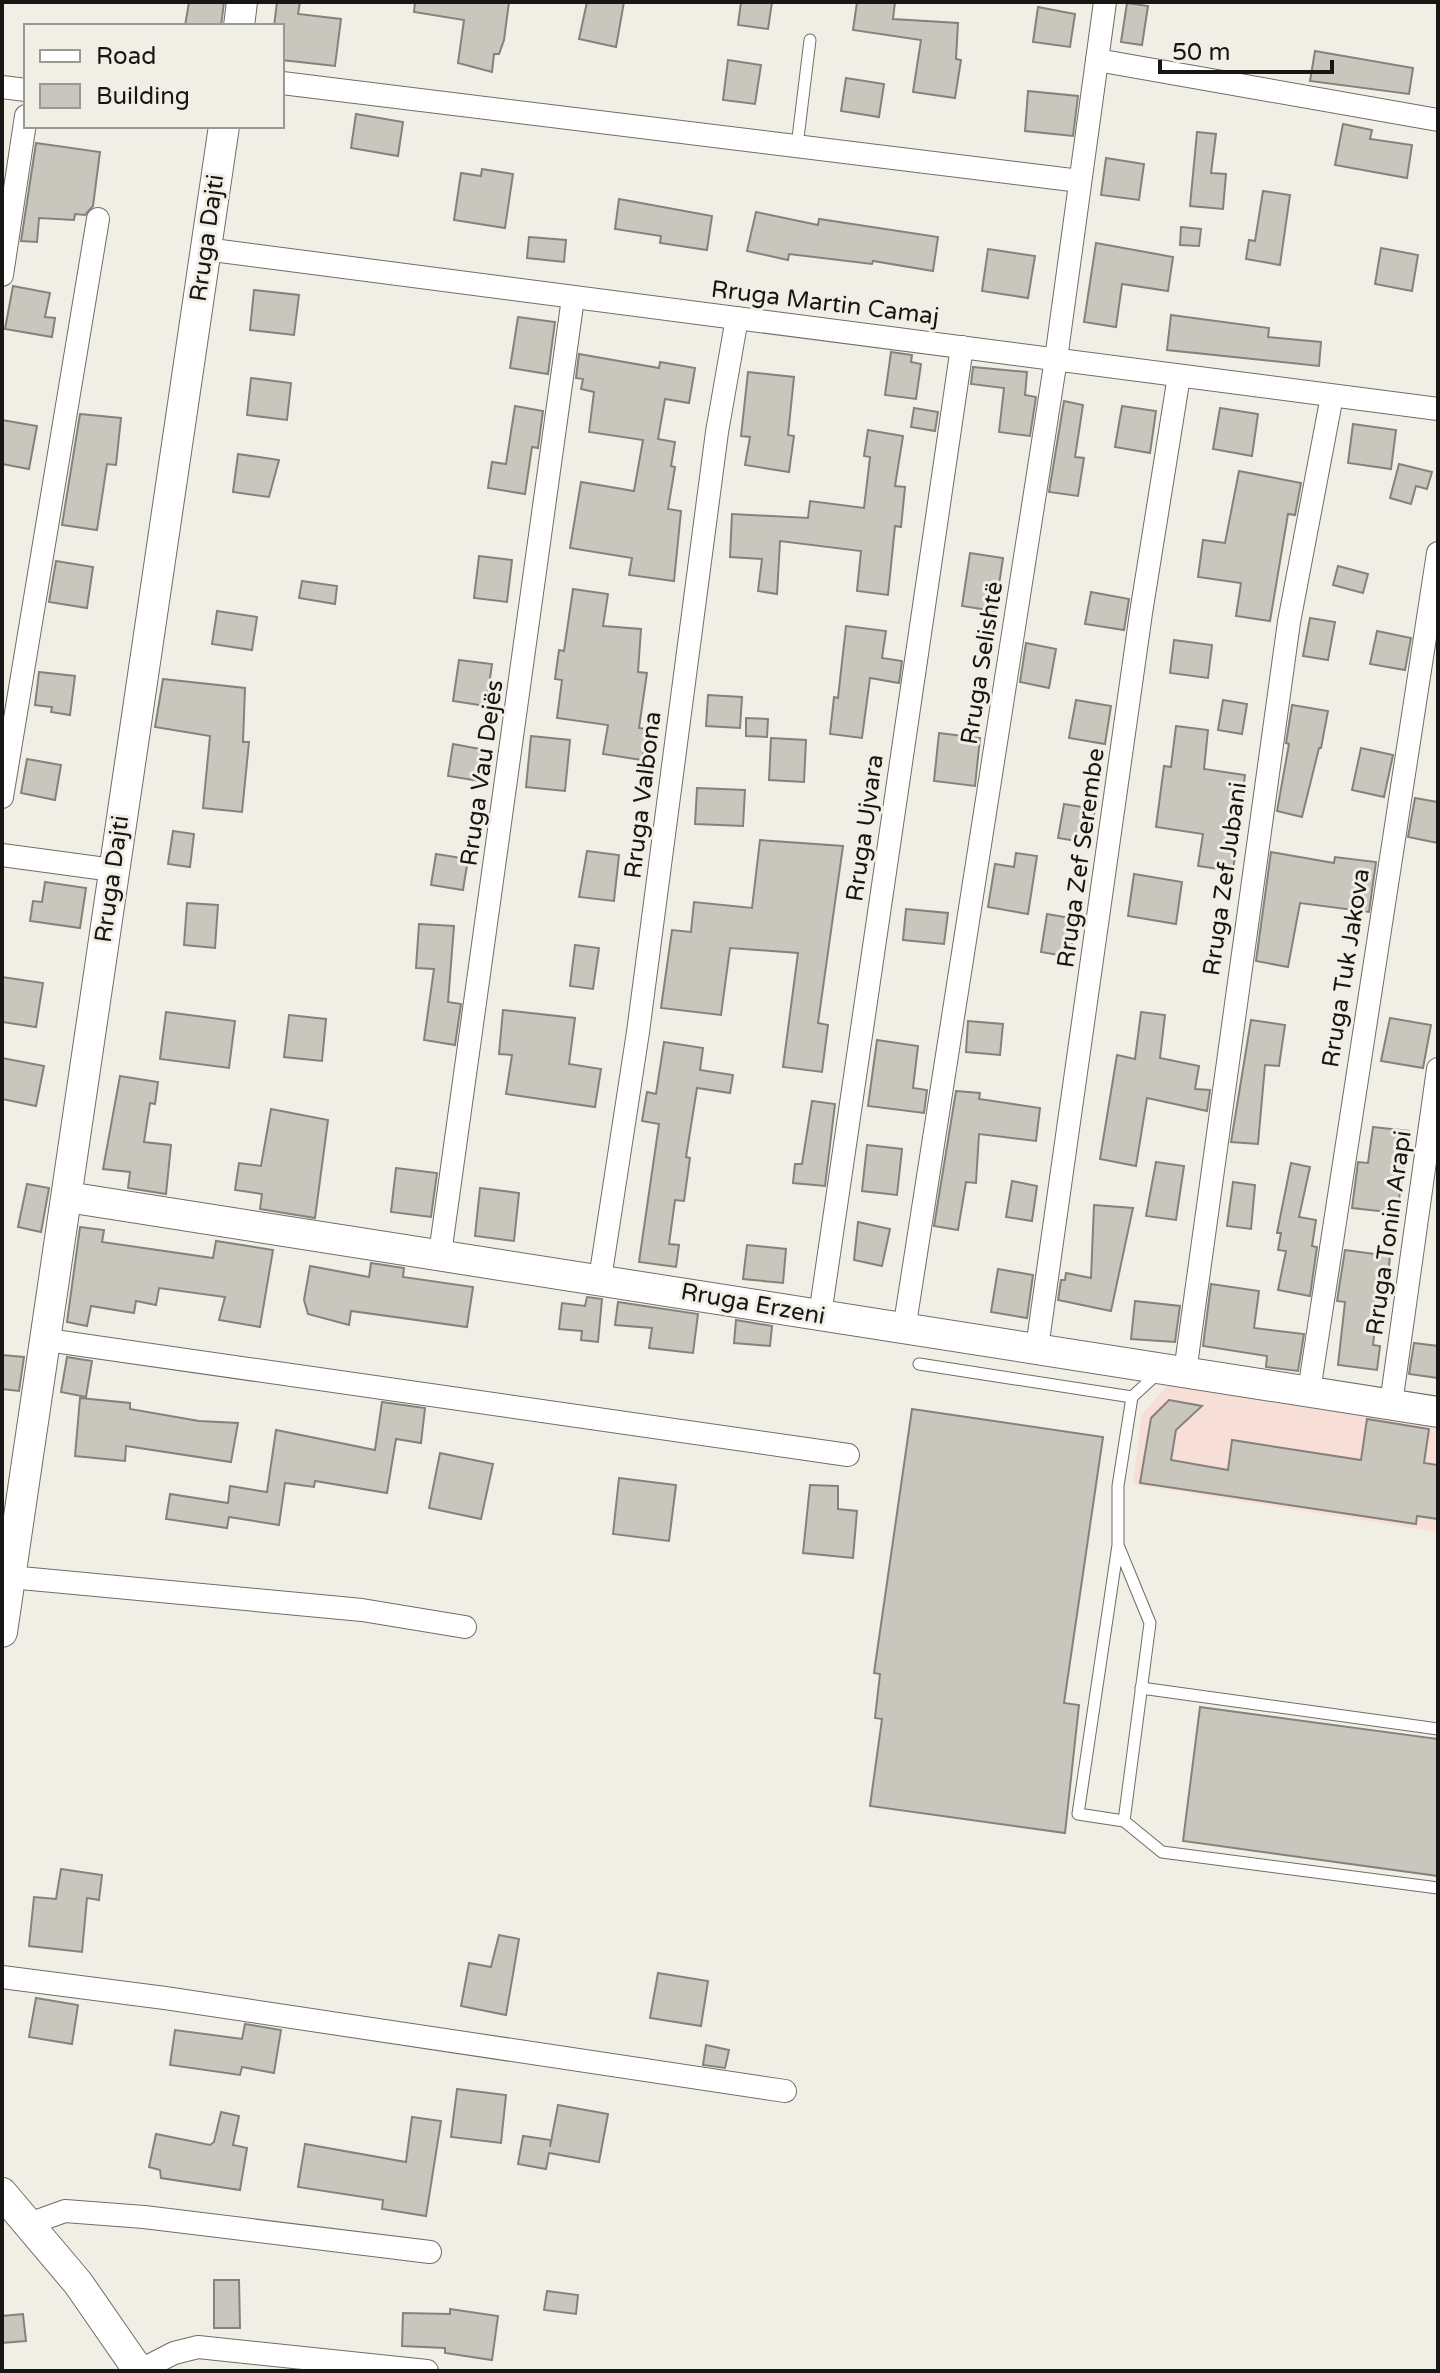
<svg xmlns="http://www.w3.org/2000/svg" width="1440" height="2373" viewBox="0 0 1440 2373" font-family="'Varela Round',sans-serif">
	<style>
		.education { fill: #f7ded7 }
		.building { fill: #c9c6be; stroke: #85827b; stroke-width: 2 }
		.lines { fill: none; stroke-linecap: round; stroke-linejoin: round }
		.lane-casing { stroke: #706d66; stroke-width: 13 }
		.street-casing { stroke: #706d66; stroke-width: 24 }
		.secondary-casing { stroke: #706d66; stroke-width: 32 }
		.lane { stroke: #fff; stroke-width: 11 }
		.street { stroke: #fff; stroke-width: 22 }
		.secondary { stroke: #fff; stroke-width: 30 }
		.labels { text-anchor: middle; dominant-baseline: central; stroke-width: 6; stroke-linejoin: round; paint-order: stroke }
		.street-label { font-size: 24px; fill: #171614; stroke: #f1eee6 }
	</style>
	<rect width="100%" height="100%" fill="#f1eee6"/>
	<path class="education" d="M1169,1384L1438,1425V1532L1133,1484L1142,1414Z"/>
	<g class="building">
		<path d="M189,2H224L221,26H185Z"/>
		<path d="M277,2H300L298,14L341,19L335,66L282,60V26H274Z"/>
		<path d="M415,2H509L504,40L499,54H494L492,72L458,63L464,20L414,12Z"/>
		<path d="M587,2H624L616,47L579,39Z"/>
		<path d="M741,2H772L768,29L738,25Z"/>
		<path d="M857,2H895L893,19L958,23L956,59L961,60L955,98L913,92L921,40L853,30Z"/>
		<path d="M1127,3L1148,6L1142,45L1121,42Z"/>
		<path d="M1038,7L1075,14L1070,47L1033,42Z"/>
		<path d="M1315,51L1413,68L1409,94L1310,81Z"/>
		<path d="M728,60L761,65L755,104L723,100Z"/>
		<path d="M846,78L884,84L879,117L841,111Z"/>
		<path d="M1028,91L1078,96L1073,136L1025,131Z"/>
		<path d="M356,114L403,122L398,156L351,148Z"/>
		<path d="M1343,124L1372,130L1370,139L1412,145L1407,178L1335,165Z"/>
		<path d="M1197,132L1216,134L1211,173L1226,174L1223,209L1190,206Z"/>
		<path d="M36,143L100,152L93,206L85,215L75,214L74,220L39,218L37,242L21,241Z"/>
		<path d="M1106,158L1144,164L1139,200L1101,195Z"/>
		<path d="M482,169L513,174L505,228L454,220L461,173L481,176Z"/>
		<path d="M1263,191L1290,195L1280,265L1246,259L1249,240L1255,241Z"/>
		<path d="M619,199L712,216L707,250L660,243L661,236L615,229Z"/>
		<path d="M756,212L818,225L819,219L938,237L933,271L873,261L872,264L789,254L788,260L747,251Z"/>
		<path d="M1181,227L1201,229L1199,246L1180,245Z"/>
		<path d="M529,237L566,240L564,262L527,258Z"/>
		<path d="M1096,243L1173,257L1168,291L1122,284L1116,327L1084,322Z"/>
		<path d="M1381,248L1418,255L1412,291L1375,284Z"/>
		<path d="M988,249L1035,256L1028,298L982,291Z"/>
		<path d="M13,286L50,293L45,317L55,318L52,337L5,329Z"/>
		<path d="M254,290L299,295L294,335L250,330Z"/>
		<path d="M1171,315L1269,328L1268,337L1321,342L1319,366L1167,350Z"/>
		<path d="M518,317L555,322L548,374L510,368Z"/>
		<path d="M891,352L912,355L911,362L921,364L916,399L885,395Z"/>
		<path d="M579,354L659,368L660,362L695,368L689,403L665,399L658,439L675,442L671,466L675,467L668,509L681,511L674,581L629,575L632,558L570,548L581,482L634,491L643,440L589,432L594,392L581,389L583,379L576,378Z"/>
		<path d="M973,367L1027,372L1025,395L1036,397L1030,436L999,432L1004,388L971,384Z"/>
		<path d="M748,372L794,377L788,435L794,436L789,472L745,465L750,437L741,436Z"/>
		<path d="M251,378L291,383L287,420L247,415Z"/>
		<path d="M1064,401L1083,405L1075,457L1084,458L1078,496L1049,492Z"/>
		<path d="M515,406L543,411L538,448L532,447L525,494L488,488L492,462L506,464Z"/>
		<path d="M1122,406L1156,411L1150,453L1115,447Z"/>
		<path d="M914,408L938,412L935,431L911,427Z"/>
		<path d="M1220,408L1258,414L1252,456L1213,449Z"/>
		<path d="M80,414L121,418L116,465L107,464L97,530L62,525Z"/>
		<path d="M2,420L37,426L29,469L2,464Z"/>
		<path d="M1353,424L1396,430L1391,469L1348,463Z"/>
		<path d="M868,430L903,436L895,486L905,487L901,527L895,526L888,595L857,591L861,551L780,541L777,594L758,591L762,559L730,557L732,514L808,518L810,501L864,508L870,457L864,456Z"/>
		<path d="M238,454L279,460L269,497L233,492Z"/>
		<path d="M1399,464L1432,472L1427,489L1416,486L1411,504L1390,498Z"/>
		<path d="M1239,471L1301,483L1295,515L1288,514L1270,621L1236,616L1241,583L1198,577L1203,540L1225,543Z"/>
		<path d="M970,553L1003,558L995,611L962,606Z"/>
		<path d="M479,556L512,560L507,602L474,598Z"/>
		<path d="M56,561L93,567L87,608L49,602Z"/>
		<path d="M1338,566L1368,574L1363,593L1333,585Z"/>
		<path d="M302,581L337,586L335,604L299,598Z"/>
		<path d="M573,589L608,594L603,626L641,629L638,672L647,673L639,728L647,729L642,760L603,754L608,725L557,718L562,680L555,679L559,650L564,651Z"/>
		<path d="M1091,592L1129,599L1124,630L1085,624Z"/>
		<path d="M217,611L257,617L252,650L212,644Z"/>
		<path d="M1310,618L1335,622L1328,660L1303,656Z"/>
		<path d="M846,626L886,631L882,658L902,661L899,683L870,678L862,738L830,734L834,697L838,698Z"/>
		<path d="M1377,631L1411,638L1405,670L1370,664Z"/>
		<path d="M1174,640L1212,645L1208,678L1170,673Z"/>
		<path d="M1026,643L1056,649L1049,688L1020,682Z"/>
		<path d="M459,660L492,664L486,706L453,701Z"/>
		<path d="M39,672L75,676L70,715L51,712L52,707L35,705Z"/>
		<path d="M163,679L245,688L243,742H249L242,812L203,808L210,736L155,727Z"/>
		<path d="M708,695L742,697L740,728L706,726Z"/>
		<path d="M1076,700L1111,706L1105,744L1069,738Z"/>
		<path d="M1223,700L1247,704L1242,734L1218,730Z"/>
		<path d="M1292,705L1328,711L1321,748H1319L1302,817L1277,811L1289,744L1286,743Z"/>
		<path d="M746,718L768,719L767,737L746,736Z"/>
		<path d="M1176,726L1208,730L1204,769L1245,775L1233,871L1198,866L1203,834L1156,827L1164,766L1171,767Z"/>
		<path d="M939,733L980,738L975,786L934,781Z"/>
		<path d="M531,736L570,740L565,791L526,787Z"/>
		<path d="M771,738L806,740L804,782L769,780Z"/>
		<path d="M453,744L491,751L486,782L448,776Z"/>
		<path d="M1361,748L1393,755L1384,797L1352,790Z"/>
		<path d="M27,759L61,765L55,800L21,793Z"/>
		<path d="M697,788L745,790L743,826L695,824Z"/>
		<path d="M1415,798L1438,802V843L1408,837Z"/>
		<path d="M1064,804L1095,809L1089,843L1058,838Z"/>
		<path d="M173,831L194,834L190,867L168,864Z"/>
		<path d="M760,840L843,846L818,1023L828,1025L822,1072L783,1067L798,953L730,948L721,1015L661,1008L672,930L691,932L694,902L752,908Z"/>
		<path d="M587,851L619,855L614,901L579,897Z"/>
		<path d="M1271,852L1334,863L1335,857L1376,862L1369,912L1300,903L1288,967L1256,961Z"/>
		<path d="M1016,853L1037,856L1028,914L988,907L995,864L1014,867Z"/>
		<path d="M436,854L468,859L463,890L431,885Z"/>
		<path d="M1134,874L1182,882L1176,924L1128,916Z"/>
		<path d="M45,882L86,888L80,928L30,921L33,901L42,902Z"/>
		<path d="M187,903L218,905L215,948L184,945Z"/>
		<path d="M906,909L948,913L944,944L903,940Z"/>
		<path d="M1047,914L1076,919L1070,957L1041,952Z"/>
		<path d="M419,924L454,926L448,1002L461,1004L455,1045L424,1040L434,969L416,968Z"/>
		<path d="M575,945L599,948L593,989L570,986Z"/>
		<path d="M2,977L43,983L36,1027L2,1022Z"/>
		<path d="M503,1010L575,1018L569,1064L601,1069L595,1107L506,1094L512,1055L499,1054Z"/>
		<path d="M166,1012L235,1021L229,1068L160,1059Z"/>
		<path d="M1141,1012L1165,1015L1160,1058L1199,1066L1195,1089L1210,1090L1207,1111L1147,1098L1136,1166L1100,1159L1117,1055L1135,1059Z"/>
		<path d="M289,1015L326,1019L322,1061L284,1057Z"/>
		<path d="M1390,1018L1431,1025L1423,1068L1381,1061Z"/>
		<path d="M1251,1020L1285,1025L1279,1066L1265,1065L1258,1144L1231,1142Z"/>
		<path d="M968,1021L1003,1024L1000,1055L966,1052Z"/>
		<path d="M877,1040L918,1046L913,1088L927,1090L924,1113L868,1106Z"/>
		<path d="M664,1042L703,1048L700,1070L733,1075L730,1093L697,1088L686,1157L690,1158L684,1201L675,1200L669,1244L679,1245L676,1267L639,1262L659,1124L642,1121L647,1092L656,1094Z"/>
		<path d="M2,1058L44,1066L36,1106L2,1099Z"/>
		<path d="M120,1076L158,1082L155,1104L150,1103L144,1142L171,1145L166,1194L128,1188L130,1172L103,1169Z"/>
		<path d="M956,1091L980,1093L979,1099L1040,1108L1036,1141L979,1134L976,1183L966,1182L958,1230L934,1226Z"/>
		<path d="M812,1101L835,1104L825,1186L793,1183L795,1164H802Z"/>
		<path d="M271,1109L328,1120L315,1218L260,1209L262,1194L235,1190L239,1163L261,1166Z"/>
		<path d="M1373,1127L1409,1131L1397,1213L1352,1208L1358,1162L1368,1163Z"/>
		<path d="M867,1145L902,1149L897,1195L862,1191Z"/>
		<path d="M1156,1162L1184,1166L1176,1220L1146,1216Z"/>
		<path d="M1291,1163L1310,1167L1299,1217L1316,1220L1312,1246L1317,1247L1310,1296L1278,1290L1286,1251L1278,1250L1281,1233H1277Z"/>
		<path d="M396,1168L437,1173L431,1217L391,1212Z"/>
		<path d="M1012,1181L1037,1186L1032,1221L1006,1217Z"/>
		<path d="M1233,1182L1255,1185L1251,1229L1227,1226Z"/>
		<path d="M27,1184L49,1188L41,1232L18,1227Z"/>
		<path d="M480,1188L519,1193L514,1241L475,1236Z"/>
		<path d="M1094,1205L1133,1208L1111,1311L1058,1300L1061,1280H1065L1066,1273L1091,1278Z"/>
		<path d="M858,1222L890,1229L882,1266L854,1260Z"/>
		<path d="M80,1227L104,1230L102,1242L213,1258L216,1241L273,1250L260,1327L219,1320L225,1297L159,1288L156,1305L136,1301L134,1313L91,1306L87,1326L67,1322Z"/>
		<path d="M747,1245L786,1249L783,1283L743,1279Z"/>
		<path d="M1345,1250L1390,1256L1385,1305L1378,1304L1373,1345L1380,1346L1377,1370L1338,1365L1345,1302L1337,1301Z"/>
		<path d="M371,1263L404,1268L403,1277L473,1287L467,1327L351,1311L349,1325L308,1314L304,1300L310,1266L369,1277Z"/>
		<path d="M998,1269L1033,1275L1027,1318L991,1312Z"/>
		<path d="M1211,1284L1259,1291L1254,1328L1304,1334L1298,1371L1266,1367L1267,1356L1203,1346Z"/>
		<path d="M587,1297L602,1299L598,1342L581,1340L582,1331L559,1329L562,1303L585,1306Z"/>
		<path d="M1135,1301L1180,1306L1175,1342L1131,1339Z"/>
		<path d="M618,1302L698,1314L693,1353L649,1348L652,1328L615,1325Z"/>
		<path d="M736,1320L772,1326L770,1346L734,1343Z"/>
		<path d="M1414,1343L1438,1346V1378L1409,1374Z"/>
		<path d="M2,1355L24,1357L19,1391L2,1389Z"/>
		<path d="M67,1357L92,1361L86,1397L61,1392Z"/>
		<path d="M80,1398L130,1403V1409L199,1421L238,1423L231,1462L126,1446L125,1461L75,1456Z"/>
		<path d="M1169,1400L1202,1406L1176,1430L1171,1460L1228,1470L1232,1440L1361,1460L1367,1419L1429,1429L1424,1463L1438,1465V1519L1417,1516L1416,1524L1140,1483L1151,1418Z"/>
		<path d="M382,1402L425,1408L421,1443L396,1439L387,1493L315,1481L314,1487L285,1483L279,1525L229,1517L227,1528L166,1519L170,1494L228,1503L230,1486L267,1492L276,1430L375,1450Z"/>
		<path d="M912,1409L1103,1437L1064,1703L1079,1705L1065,1833L870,1806L882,1719L875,1718L880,1674L874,1673Z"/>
		<path d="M440,1453L493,1464L481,1519L429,1508Z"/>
		<path d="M619,1478L676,1485L669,1541L613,1534Z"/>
		<path d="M810,1485L838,1486V1509L857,1511L853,1558L803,1553Z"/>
		<path d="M1200,1707L1438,1739V1876L1183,1841Z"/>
		<path d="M61,1869L102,1875L99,1900L87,1898L82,1952L29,1946L34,1897L56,1899Z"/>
		<path d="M499,1935L519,1939L506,2015L461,2006L469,1963L491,1967Z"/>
		<path d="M658,1973L708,1981L701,2026L650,2018Z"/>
		<path d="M36,1998L78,2005L72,2044L29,2037Z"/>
		<path d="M245,2024L281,2030L274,2073L242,2067L240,2075L170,2065L175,2030L242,2039Z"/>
		<path d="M706,2045L729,2050L725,2068L703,2065Z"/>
		<path d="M457,2089L506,2095L501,2143L451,2137Z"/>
		<path d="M558,2105L608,2114L599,2162L549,2153L546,2169L518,2164L523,2136L551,2140L550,2147Z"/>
		<path d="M221,2112L239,2116L233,2145L247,2148L240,2190L161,2178L160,2170L149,2167L156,2134L210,2145L214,2142Z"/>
		<path d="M412,2117L441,2121L426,2216L382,2209L383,2200L298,2187L305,2144L406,2162Z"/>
		<path d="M214,2280H239L240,2328H214Z"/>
		<path d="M547,2291L578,2295L576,2314L544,2310Z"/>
		<path d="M450,2309L498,2316L492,2360L445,2353V2348L402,2346L403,2313L450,2314Z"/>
		<path d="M23,2314L26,2341L2,2343V2316Z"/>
	</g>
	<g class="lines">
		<defs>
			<g id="lane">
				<path d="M797,146L810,40"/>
				<path d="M919,1364L1132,1397"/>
				<path d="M1118,1545L1150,1623L1124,1821L1078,1814L1118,1545V1486L1132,1397L1157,1374"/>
				<path d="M1141,1688L1438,1729"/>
				<path d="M1124,1821L1162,1852L1438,1888"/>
			</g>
			<g id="street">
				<path d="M1097,60L1438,120"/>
				<path d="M282,83L1080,181"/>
				<path d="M2,87L26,90"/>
				<path d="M205,249L1438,409"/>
				<path d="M2,275L26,116"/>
				<path d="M2,797L98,219"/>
				<path d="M2,855L113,870"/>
				<path d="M440,1254L573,298"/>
				<path d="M600,1279L638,1032L717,432L737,318"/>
				<path d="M820,1315L962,347"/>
				<path d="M904,1330L1056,359L1105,2"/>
				<path d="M47,1340L848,1455"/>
				<path d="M1037,1348L1141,613L1179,376"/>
				<path d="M1185,1372L1289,622L1332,396"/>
				<path d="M1309,1391L1438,553"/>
				<path d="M1391,1404L1438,1069"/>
				<path d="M10,1577L362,1610L465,1627"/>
				<path d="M2,1977L165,1998L785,2091"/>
				<path d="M29,2224L65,2211L144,2217L430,2252"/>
				<path d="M139,2371L174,2353L198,2347L427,2371"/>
			</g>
			<g id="secondary">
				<path d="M239,26L242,2"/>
				<path d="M67,1197L1438,1412"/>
				<path d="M2,1632L224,126"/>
				<path d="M2,2193L78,2283L139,2371"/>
			</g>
		</defs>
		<use href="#lane" class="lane-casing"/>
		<use href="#street" class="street-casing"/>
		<use href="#secondary" class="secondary-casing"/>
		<use href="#lane" class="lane"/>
		<use href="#street" class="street"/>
		<use href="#secondary" class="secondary"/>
	</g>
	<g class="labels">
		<g class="street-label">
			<text transform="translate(207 238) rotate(-82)">Rruga Dajti</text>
			<text transform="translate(825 303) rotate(7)">Rruga Martin Camaj</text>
			<text transform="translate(982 663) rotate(-81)">Rruga Selishtë</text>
			<text transform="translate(482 773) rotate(-82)">Rruga Vau Dejës</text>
			<text transform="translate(643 795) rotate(-83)">Rruga Valbona</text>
			<text transform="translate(865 828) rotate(-82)">Rruga Ujvara</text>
			<text transform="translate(1081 858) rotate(-82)">Rruga Zef Serembe</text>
			<text transform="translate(112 879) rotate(-82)">Rruga Dajti</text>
			<text transform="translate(1225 879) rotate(-82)">Rruga Zef Jubani</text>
			<text transform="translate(1346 968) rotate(-81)">Rruga Tuk Jakova</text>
			<text transform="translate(1389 1233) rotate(-82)">Rruga Tonin Arapi</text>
			<text transform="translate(753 1304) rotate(10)">Rruga Erzeni</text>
		</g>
	</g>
	<rect width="1440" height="2373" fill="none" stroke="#171614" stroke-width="8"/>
	<rect x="24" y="24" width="260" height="104" fill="#f1eee6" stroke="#9a9892" stroke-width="2"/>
	<rect x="40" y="50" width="40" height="12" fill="#ffffff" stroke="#9a9892" stroke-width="2"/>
	<text x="96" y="64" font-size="24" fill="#171614">Road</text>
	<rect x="40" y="84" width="40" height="24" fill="#c9c6be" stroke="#9a9892" stroke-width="2"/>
	<text x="96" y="104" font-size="24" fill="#171614">Building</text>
	<path d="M1160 60v12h172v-12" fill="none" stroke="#171614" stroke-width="4"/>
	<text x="1172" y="60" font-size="24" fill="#171614" stroke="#f1eee6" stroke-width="6" paint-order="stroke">50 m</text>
</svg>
